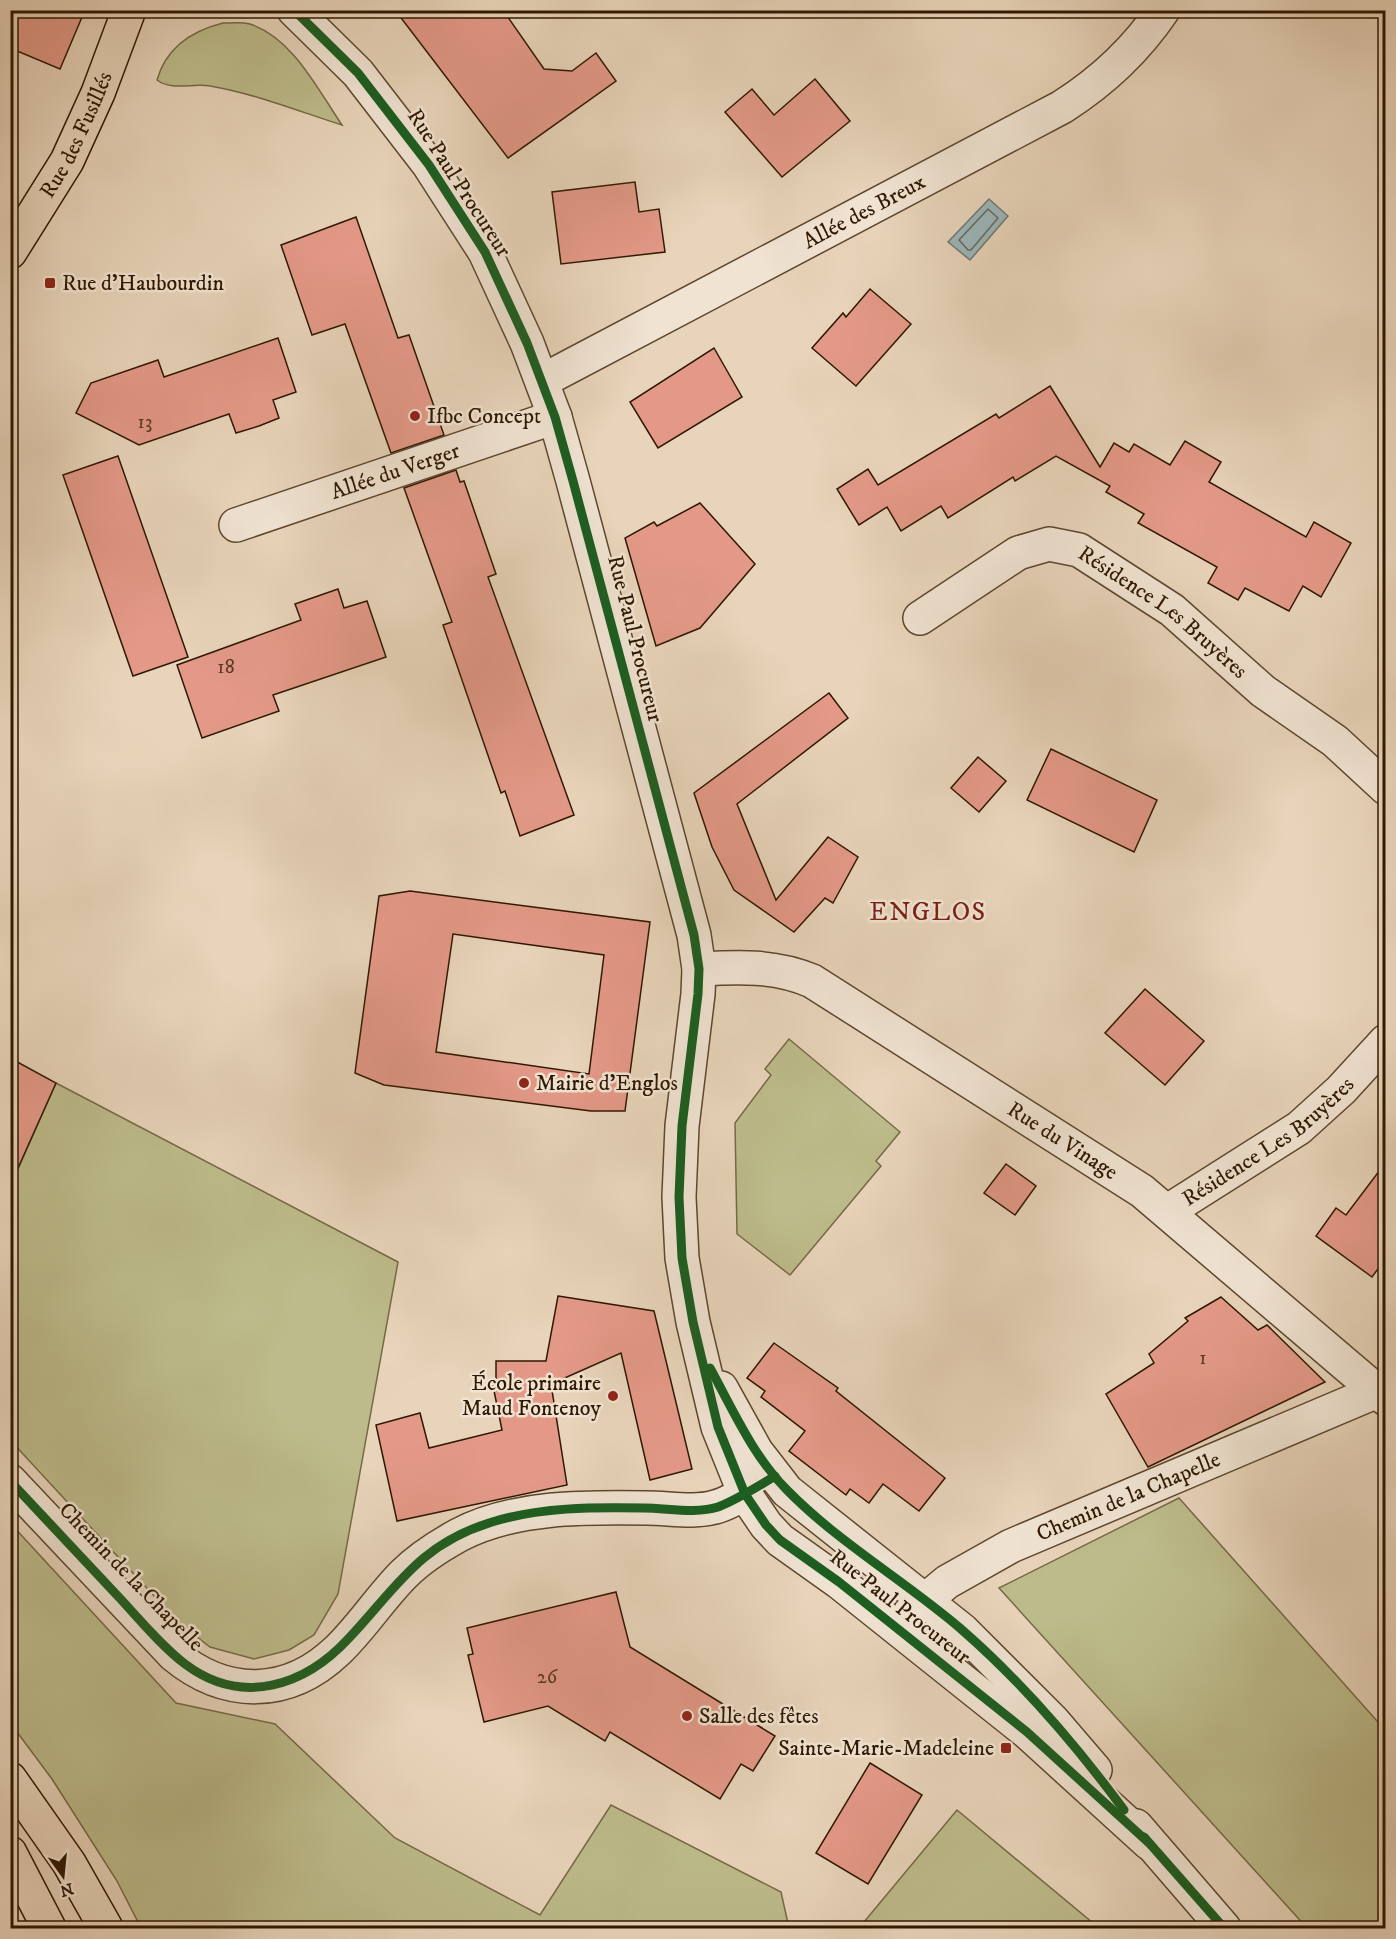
<svg xmlns="http://www.w3.org/2000/svg" width="1396" height="1939" viewBox="0 0 1396 1939" font-family="'IM FELL DW Pica',serif">
	<style>
		.green { fill: #bdbb8b; stroke: #766a46; stroke-width: 1.5 }
		.water { fill: #9bb6ba; stroke: #707770; stroke-width: 1.5 }
		.lines { fill: none; stroke-linecap: round; stroke-linejoin: round }
		.shore { stroke: #65675d; stroke-width: 1.5 }
		.building { fill: #e49988; stroke: #2f1800; stroke-width: 1.5; fill-rule: evenodd }
		.minor-casing { stroke: #5d472e; stroke-width: 36 }
		.major-casing { stroke: #2f1800; stroke-width: 36 }
		.highway-casing { stroke: #2f1800; stroke-width: 36 }
		.minor { stroke: #f0e3d2; stroke-width: 33 }
		.major { stroke: #e8d4ba; stroke-width: 33 }
		.highway { stroke: #e8d4ba; stroke-width: 33 }
		.cycleway-casing { stroke: #f0e3d2; stroke-width: 13 }
		.cycleway { stroke: #1b5e20; stroke-width: 9 }
		.poi-dot { fill: #8f2418; stroke: #f0e3d2; stroke-width: 2 }
		.labels { text-anchor: middle; dominant-baseline: central; stroke-width: 5; stroke-linejoin: round; paint-order: stroke }
		.number-label { font-size: 20px; fill: #5c3822 }
		.street-label { font-size: 22px; fill: #2f1800; stroke: #f0e3d2 }
		.poi-label { font-size: 22px; fill: #2f1800; stroke: #f0e3d2; text-anchor: start }
		.quarter-label { font-size: 26px; letter-spacing: 1.5px; fill: #7a1f14; stroke: #f0e3d2 }
	</style>
	<rect width="100%" height="100%" fill="#e8d4ba"/>
	<filter id="stains"><feTurbulence type="fractalNoise" baseFrequency=".00333" numOctaves="4"/><feColorMatrix values="0 0 0 0 .2 0 0 0 0 .09 0 0 0 0 .02 0 0 0 .5 -.17"/></filter>
	<radialGradient id="worn" r=".72"><stop offset=".6" stop-color="#630" stop-opacity="0"/><stop offset="1" stop-color="#630" stop-opacity=".3"/></radialGradient>
	<g class="green">
		<path d="M223,23C231,23 242,22 250,24C293,38 318,90 342,125C298,111 256,94 210,86C193,83 171,91 157,80C166,48 191,31 223,23Z"/>
		<path d="M789,1039L900,1132L876,1161L881,1166L790,1275L737,1234L735,1123L771,1075L765,1069Z"/>
		<path d="M56,1083L398,1262L338,1594L314,1635L289,1650L254,1659L210,1647L179,1623L11,1441V1177L14,1178Z"/>
		<path d="M1179,1498L1385,1730V1928H1307L999,1588Z"/>
		<path d="M11,1524L176,1703L275,1724L395,1838L540,1915L611,1805L781,1892L789,1928H141L117,1881L52,1779L11,1724Z"/>
		<path d="M957,1810L1099,1928H859Z"/>
	</g>
	<path class="water" d="M989,199L1008,216L970,260L948,242Z"/>
	<g class="lines">
		<path class="shore" d="M988,209L998,218L971,250H968L959,240Z"/>
	</g>
	<g class="building">
		<path d="M10,10H85L60,69L10,48Z"/>
		<path d="M395,10H503L544,69L572,71L596,53L616,81L508,158Z"/>
		<path d="M815,79L850,121L782,177L725,112L752,89L774,115Z"/>
		<path d="M635,182L639,212L659,209L665,252L561,264L552,192Z"/>
		<path d="M356,217L398,338L409,335L444,435L391,453L345,324L312,335L281,245Z"/>
		<path d="M870,289L911,324L856,386L812,348L843,313L846,317Z"/>
		<path d="M278,338L296,392L273,400L279,418L259,426L236,433L229,414L139,445L76,413L91,383L158,360L164,377Z"/>
		<path d="M714,348L742,397L658,448L630,402Z"/>
		<path d="M1050,386L1100,467L1114,443L1129,452L1134,444L1170,465L1185,441L1221,462L1209,482L1306,537L1314,522L1351,543L1321,597L1303,586L1289,611L1245,588L1238,600L1208,583L1217,567L1138,523L1144,514L1106,492L1110,486L1056,456L1015,481L1013,477L948,518L941,506L901,531L887,507L859,525L837,489L868,469L878,485L996,414L999,418Z"/>
		<path d="M118,456L188,657L133,676L63,475Z"/>
		<path d="M456,470L460,482L464,481L496,574L488,577L574,815L520,836L505,791L501,793L443,625L452,622L404,488Z"/>
		<path d="M700,503L755,564L700,628L656,646L625,538L654,522L657,526Z"/>
		<path d="M338,589L344,608L367,601L386,657L273,695L279,711L202,738L177,665L301,620L295,604Z"/>
		<path d="M829,693L848,718L737,804L776,900L828,837L858,857L833,903L825,898L794,932L734,890L712,847L694,793Z"/>
		<path d="M1051,749L1157,800L1134,852L1027,800Z"/>
		<path d="M978,757L1006,781L979,812L951,788Z"/>
		<path d="M410,891L650,922L625,1111H591L384,1085L355,1073L379,896ZM453,934L604,955L589,1074L436,1052Z"/>
		<path d="M1145,989L1204,1041L1165,1085L1105,1033Z"/>
		<path d="M10,1058L56,1083L10,1186Z"/>
		<path d="M1386,1162V1258L1372,1277L1316,1236L1336,1208L1346,1215Z"/>
		<path d="M1006,1164L1036,1186L1015,1215L984,1193Z"/>
		<path d="M558,1296L654,1311L692,1469L650,1480L621,1353L551,1384L567,1485L397,1521L376,1425L420,1413L429,1448L502,1430L492,1381L496,1382V1361H546Z"/>
		<path d="M1221,1297L1258,1330L1267,1325L1325,1382L1148,1467L1106,1394L1154,1363L1149,1354L1188,1321L1185,1318Z"/>
		<path d="M774,1343L838,1388L836,1391L945,1478L919,1511L883,1484L869,1503L850,1489L846,1495L789,1451L805,1431L761,1397L765,1391L747,1378Z"/>
		<path d="M616,1592L630,1647L775,1736L753,1771L741,1764L720,1799L610,1732L605,1741L548,1706L484,1722L468,1655L473,1654L467,1628Z"/>
		<path d="M870,1763L922,1795L868,1884L816,1853Z"/>
	</g>
	<g class="lines">
		<defs>
			<g id="minor">
				<path d="M294,10L358,73L429,165L485,252L527,343L555,417L573,481L694,935L699,969L698,994L682,1126L679,1197L682,1258L693,1322L718,1427L745,1494L766,1525L780,1540L839,1582L1027,1732L1149,1843"/>
				<path id="s1" d="M542,381L1062,107C1103,81 1136,50 1163,10"/>
				<path id="s2" d="M236,525L555,417"/>
				<path id="s3" d="M920,618L1018,553L1049,544L1079,550L1172,610L1263,691L1335,741L1386,788"/>
				<path id="s4" d="M699,969C738,967 775,965 812,981L1142,1191L1386,1399"/>
				<path id="s5" d="M1168,1211L1299,1128L1341,1090L1386,1041"/>
				<path d="M721,1388L756,1451L787,1491L962,1630L1053,1721L1095,1770"/>
				<path d="M10,1481L174,1655C226,1698 288,1698 338,1650C362,1627 380,1598 404,1574C420,1558 439,1546 459,1535C514,1506 586,1507 647,1508C669,1508 694,1513 715,1507C725,1505 735,1498 745,1494"/>
				<path id="s6" d="M910,1613L947,1582L1011,1546L1375,1392"/>
				<path d="M1136,1826L1224,1928"/>
			</g>
			<g id="major">
				<path id="s7" d="M10,252L67,161L98,93L129,10"/>
			</g>
			<g id="highway">
				<path d="M10,1779L69,1863L106,1928"/>
				<path d="M10,1853L49,1928"/>
			</g>
		</defs>
		<use href="#minor" class="minor-casing"/>
		<use href="#major" class="major-casing"/>
		<use href="#highway" class="highway-casing"/>
		<use href="#minor" class="minor"/>
		<use href="#major" class="major"/>
		<use href="#highway" class="highway"/>
		<defs>
			<g id="cycleway">
				<path d="M294,10L358,73L429,165L485,252L527,343L555,417L573,481L694,935L699,969L698,994L682,1126L679,1197L682,1258L693,1322L718,1427L745,1494L766,1525L780,1540L839,1582L1027,1732L1149,1843"/>
				<path d="M710,1368C733,1410 753,1456 787,1490C839,1543 905,1581 961,1629C1023,1683 1076,1745 1124,1810"/>
				<path d="M10,1481C45,1518 79,1555 114,1592C137,1616 159,1644 185,1664C242,1707 305,1686 349,1638C396,1588 419,1545 489,1523C538,1507 594,1507 644,1508C667,1508 696,1514 718,1507C738,1499 757,1487 775,1476"/>
				<path d="M1144,1837L1224,1928"/>
			</g>
		</defs>
		<use href="#cycleway" class="cycleway-casing"/>
		<use href="#cycleway" class="cycleway"/>
	</g>
	<g class="poi-dot">
		<rect x="44" y="277" width="12" height="12" rx="3"/>
		<circle cx="415" cy="416" r="6"/>
		<circle cx="524" cy="1083" r="6"/>
		<circle cx="613" cy="1396" r="6"/>
		<circle cx="687" cy="1716" r="6"/>
		<rect x="1000" y="1742" width="12" height="12" rx="3"/>
	</g>
	<g class="labels">
		<g class="number-label">
			<text x="145" y="422">13</text>
			<text x="226" y="667">18</text>
			<text x="1203" y="1358">1</text>
			<text x="547" y="1677">26</text>
		</g>
		<g class="street-label">
			<text stroke="none"><textPath href="#s7" startOffset="135">Rue des Fusillés</textPath></text>
			<text transform="translate(459 183) rotate(57)">Rue Paul Procureur</text>
			<text stroke="none"><textPath href="#s1" startOffset="364">Allée des Breux</textPath></text>
			<text stroke="none"><textPath href="#s2" startOffset="168">Allée du Verger</textPath></text>
			<text stroke="none"><textPath href="#s3" startOffset="285">Résidence Les Bruyères</textPath></text>
			<text transform="translate(635 639) rotate(76)">Rue Paul Procureur</text>
			<text stroke="none"><textPath href="#s4" startOffset="412">Rue du Vinage</textPath></text>
			<text stroke="none"><textPath href="#s5" startOffset="122">Résidence Les Bruyères</textPath></text>
			<text stroke="none"><textPath href="#s6" startOffset="249">Chemin de la Chapelle</textPath></text>
			<text transform="translate(131 1577) rotate(46)">Chemin de la Chapelle</text>
			<text transform="translate(900 1607) rotate(38)">Rue Paul Procureur</text>
		</g>
		<g class="poi-label">
			<text x="62" y="283">Rue d'Haubourdin</text>
			<text x="427" y="416">Ifbc Concept</text>
			<text x="536" y="1083">Mairie d'Englos</text>
			<text x="601" y="1383" text-anchor="end">École primaire<tspan x="601" dy="25">Maud Fontenoy</tspan></text>
			<text x="699" y="1716">Salle des fêtes</text>
			<text x="994" y="1748" text-anchor="end">Sainte-Marie-Madeleine</text>
		</g>
		<g class="quarter-label">
			<text x="928" y="912">ENGLOS</text>
		</g>
	</g>
	<rect width="1396" height="1939" fill="none" stroke="#e8d4ba" stroke-width="36"/>
	<rect x="12" y="12" width="1372" height="1915" fill="none" stroke="#2f1800" stroke-width="3"/>
	<rect x="18" y="18" width="1360" height="1903" fill="none" stroke="#2f1800" stroke-width="1.5"/>
	<g transform="translate(63 1876) rotate(165)" stroke="#f0e3d2" stroke-width="4.5" paint-order="stroke">
	<path d="M0-4.5L10 22L0 15L-10 22Z" fill="#2f1800"/>
	<text y="-9" font-size="16" font-weight="bold" text-anchor="middle" fill="#2f1800">N</text>
	</g>
	<rect width="100%" height="100%" filter="url(#stains)"/>
	<rect width="100%" height="100%" fill="url(#worn)"/>
</svg>
